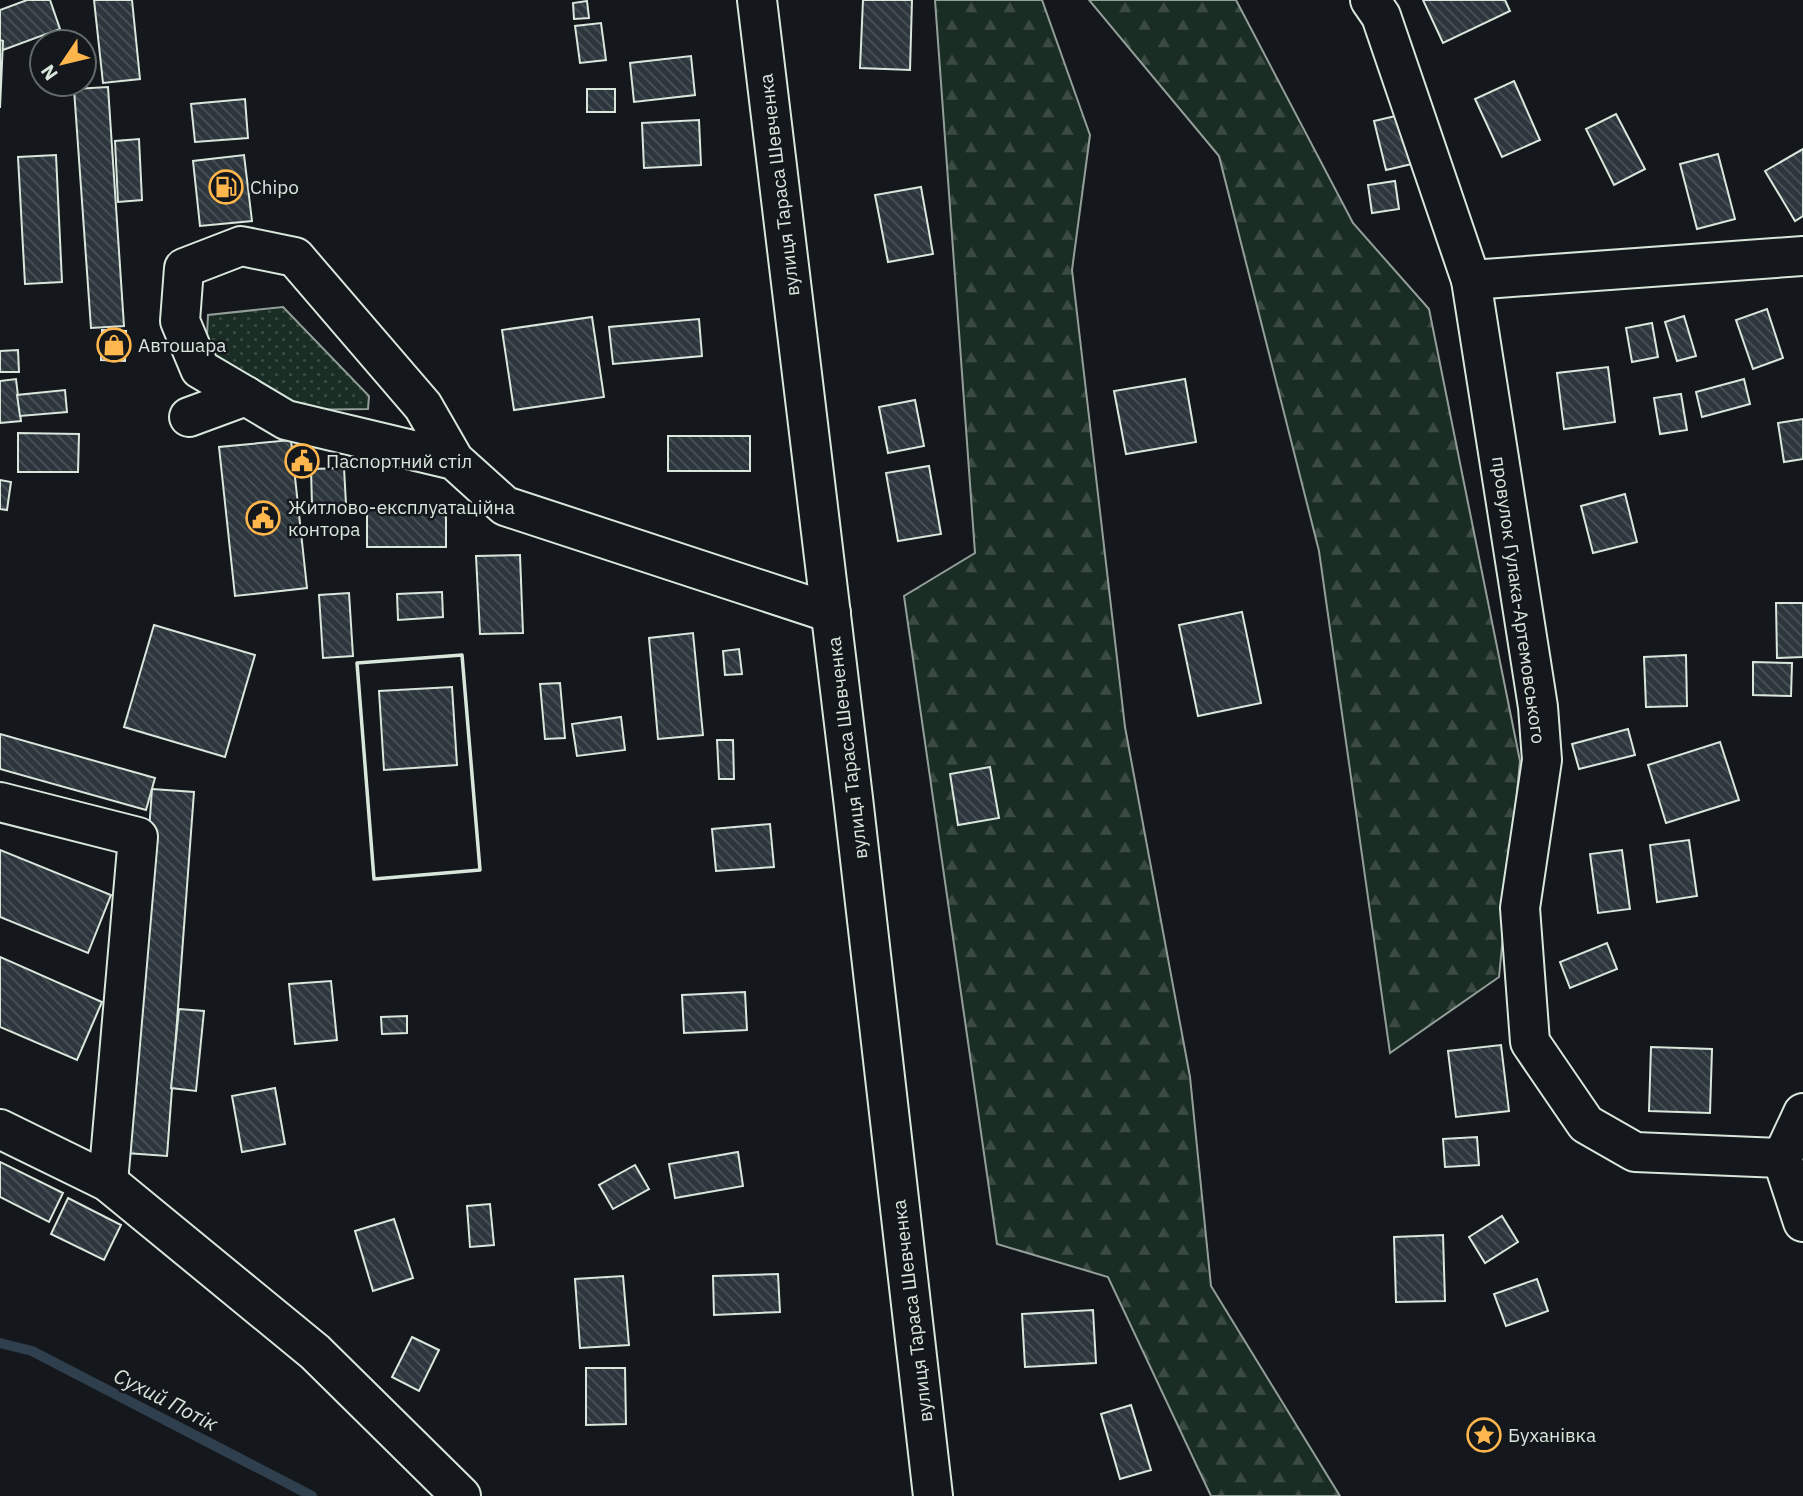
<svg xmlns="http://www.w3.org/2000/svg" width="1803" height="1496" viewBox="0 0 1803 1496" font-family="'IBM Plex Sans',sans-serif">
	<style>
		.grass { fill: url(#grass-dots); stroke: #939e99; stroke-width: 2 }
		.forest { fill: url(#forest-firs); stroke: #939e99; stroke-width: 2 }
		.lines { fill: none; stroke-linecap: round; stroke-linejoin: round }
		.stream { stroke: #2f3f4d; stroke-width: 10 }
		.building { fill: url(#building-back-hatch); stroke: #d8e6dc; stroke-width: 2 }
		.minor-casing { stroke: #d8e6dc; stroke-width: 42 }
		.minor { stroke: #14181c; stroke-width: 38 }
		.wall { stroke: #d8e6dc; stroke-width: 3.5 }
		.labels { text-anchor: middle; dominant-baseline: central; stroke-width: 5; stroke-linejoin: round; paint-order: stroke }
		.street-label { font-size: 19px; fill: #d8e6dc; stroke: #14181c }
		.poi-label { font-size: 19px; fill: #d8e6dc; stroke: #14181c; text-anchor: start }
		.water-label { font-size: 21px; font-style: italic; fill: #d8e6dc; stroke: #14181c }
	</style>
	<defs>
		<pattern id="grass-dots" width="8" height="8" patternUnits="userSpaceOnUse" patternTransform="scale(1.75)"><rect width="8" height="8" fill="#1a2d24"/><path d="M2 2h.1M6 6h.1" fill="none" stroke="#3b4b43" stroke-width="1.8" stroke-linecap="round"/></pattern>
		<pattern id="forest-firs" width="22" height="20" patternUnits="userSpaceOnUse" patternTransform="scale(1.75)"><rect width="22" height="20" fill="#1a2d24"/><path d="M5 1l3.5 6h-7zM16 11l3.5 6h-7z" fill="#3b4b43"/></pattern>
		<pattern id="building-back-hatch" width="6" height="6" patternUnits="userSpaceOnUse" patternTransform="scale(1.75)"><rect width="6" height="6" fill="#2c363c"/><path d="M-1 5l2 2M0 0l6 6M5-1l2 2" fill="none" stroke="#4a5358"/></pattern>
	</defs>
	<rect width="100%" height="100%" fill="#14181c"/>
	<path class="grass" d="M283,307L369,396L368,409L293,410L206,356L208,315Z"/>
	<g class="forest">
		<path d="M935,0H1042L1090,135L1072,270L1125,727L1190,1077L1211,1286L1340,1496H1211L1108,1277L997,1244L904,596L975,553Z"/>
		<path d="M1089,0H1236L1353,223L1429,309L1520,761L1499,977L1390,1053L1319,551L1219,156Z"/>
	</g>
	<g class="lines">
		<path class="stream" d="M0,1343L32,1351L312,1496"/>
	</g>
	<g class="building">
		<path d="M27,0H50L60,29L3,50L0,43V10Z"/>
		<path d="M94,0H132L140,79L103,83Z"/>
		<path d="M863,0H912L910,70L860,68Z"/>
		<path d="M1423,0H1505L1510,11L1443,43Z"/>
		<path d="M587,1L589,18L574,19L573,3Z"/>
		<path d="M601,23L606,60L580,63L575,26Z"/>
		<path d="M0,40L3,41L0,108Z"/>
		<path d="M691,56L695,95L634,102L630,63Z"/>
		<path d="M1514,81L1540,140L1502,157L1475,99Z"/>
		<path d="M108,87L124,326L91,328L74,89Z"/>
		<rect x="587" y="89" width="28" height="23"/>
		<path d="M245,99L248,138L195,142L191,104Z"/>
		<path d="M1616,114L1645,169L1614,185L1586,129Z"/>
		<path d="M1400,115L1412,164L1386,170L1374,121Z"/>
		<path d="M699,120L701,165L644,168L642,123Z"/>
		<path d="M139,139L142,200L118,202L115,141Z"/>
		<path d="M1803,149V216L1795,221L1765,171Z"/>
		<path d="M1718,154L1735,219L1697,229L1680,164Z"/>
		<path d="M56,155L62,282L25,284L18,157Z"/>
		<path d="M244,155L252,221L200,226L193,161Z"/>
		<path d="M1395,181L1399,209L1372,213L1368,185Z"/>
		<path d="M921,187L933,254L888,262L875,195Z"/>
		<path d="M1767,309L1783,358L1753,369L1736,320Z"/>
		<path d="M1684,316L1696,356L1677,361L1665,322Z"/>
		<path d="M592,317L604,397L514,410L502,330Z"/>
		<path d="M699,319L702,356L613,364L609,327Z"/>
		<path d="M1652,323L1658,357L1632,362L1626,328Z"/>
		<path d="M102,330L126,331L125,361L101,360Z"/>
		<path d="M18,350L19,372H0V351Z"/>
		<path d="M1608,367L1615,422L1564,429L1557,373Z"/>
		<path d="M16,379L21,421L0,423V381Z"/>
		<path d="M1185,379L1196,442L1126,454L1114,391Z"/>
		<path d="M1744,379L1750,404L1702,417L1696,392Z"/>
		<path d="M65,390L67,412L20,416L17,395Z"/>
		<path d="M1681,394L1687,430L1660,434L1654,398Z"/>
		<path d="M915,400L924,446L888,453L879,407Z"/>
		<path d="M1803,419V459L1784,462L1778,423Z"/>
		<path d="M18,433L79,434L78,472H18Z"/>
		<rect x="668" y="436" width="82" height="35"/>
		<path d="M291,440L307,588L235,596L219,447Z"/>
		<path d="M929,466L941,534L898,541L886,473Z"/>
		<path d="M344,468L346,504L312,506L311,469Z"/>
		<path d="M0,480L11,482L7,510L0,509Z"/>
		<path d="M1625,494L1637,542L1593,553L1581,506Z"/>
		<rect x="367" y="506" width="79" height="41"/>
		<path d="M520,555L523,633L480,634L476,556Z"/>
		<path d="M442,592L443,617L398,620L397,594Z"/>
		<path d="M349,593L353,656L323,658L319,595Z"/>
		<path d="M1776,603H1803V657L1777,658Z"/>
		<path d="M1242,612L1261,703L1198,716L1179,625Z"/>
		<path d="M154,625L255,655L225,757L124,727Z"/>
		<path d="M693,633L703,735L658,739L649,638Z"/>
		<path d="M739,649L742,674L725,675L723,651Z"/>
		<path d="M1686,655L1687,706L1646,707L1644,657Z"/>
		<path d="M1753,662L1792,663L1791,696L1753,695Z"/>
		<path d="M560,683L565,738L545,739L540,684Z"/>
		<path d="M452,687L457,765L384,770L379,691Z"/>
		<path d="M621,717L625,750L577,756L572,724Z"/>
		<path d="M1628,729L1635,755L1579,769L1572,744Z"/>
		<path d="M0,734L155,778L146,810L0,769Z"/>
		<path d="M717,740H733L734,779H719Z"/>
		<path d="M1720,742L1739,800L1666,823L1648,765Z"/>
		<path d="M990,767L999,818L958,825L950,774Z"/>
		<path d="M152,789L194,792L167,1156L126,1153Z"/>
		<path d="M770,824L774,867L716,871L712,829Z"/>
		<path d="M1689,840L1697,896L1657,902L1650,845Z"/>
		<path d="M0,850L111,895L88,953L0,917Z"/>
		<path d="M1622,850L1630,909L1598,913L1590,854Z"/>
		<path d="M1607,943L1617,969L1570,988L1560,962Z"/>
		<path d="M0,957L102,1002L77,1060L0,1027Z"/>
		<path d="M331,981L337,1040L295,1044L289,984Z"/>
		<path d="M745,992L747,1030L684,1033L682,995Z"/>
		<path d="M179,1009L204,1011L196,1091L171,1088Z"/>
		<path d="M407,1016V1033L382,1034L381,1017Z"/>
		<path d="M1501,1045L1509,1111L1456,1117L1448,1051Z"/>
		<path d="M1651,1047L1712,1049L1710,1113L1649,1111Z"/>
		<path d="M275,1088L285,1144L242,1152L232,1096Z"/>
		<path d="M1477,1137L1479,1165L1445,1167L1443,1139Z"/>
		<path d="M738,1152L743,1186L675,1198L669,1164Z"/>
		<path d="M0,1162L63,1193L49,1222L0,1197Z"/>
		<path d="M635,1165L649,1189L613,1209L599,1185Z"/>
		<path d="M68,1198L121,1225L104,1260L51,1234Z"/>
		<path d="M490,1204L494,1245L470,1247L467,1206Z"/>
		<path d="M1502,1216L1518,1242L1485,1263L1469,1237Z"/>
		<path d="M394,1219L413,1278L373,1291L355,1231Z"/>
		<path d="M1443,1235L1445,1301L1396,1302L1394,1237Z"/>
		<path d="M778,1274L780,1312L714,1315L713,1276Z"/>
		<path d="M623,1276L629,1345L580,1348L575,1279Z"/>
		<path d="M1537,1279L1548,1311L1506,1326L1494,1294Z"/>
		<path d="M1093,1310L1096,1363L1025,1367L1022,1314Z"/>
		<path d="M412,1337L439,1350L419,1391L392,1377Z"/>
		<path d="M586,1368H625L626,1424L586,1425Z"/>
		<path d="M1131,1405L1151,1470L1120,1479L1101,1414Z"/>
	</g>
	<g class="lines">
		<defs>
			<g id="minor">
				<path d="M757,0L853,798L933,1496"/>
				<path d="M1370,0L1381,16L1471,280L1538,707L1542,760L1520,908L1530,1042L1586,1124L1635,1152L1782,1158"/>
				<path d="M1471,280L1803,256"/>
				<path d="M189,417L246,396"/>
				<path d="M454,460L286,420L200,369L180,321L184,268L241,246L295,257L423,406L454,460L505,506L831,613"/>
				<path d="M0,802L138,837L108,1182"/>
				<path d="M1803,1113L1782,1158L1803,1222"/>
				<path d="M0,1129L108,1182L315,1352L461,1496"/>
			</g>
		</defs>
		<use href="#minor" class="minor-casing"/>
		<use href="#minor" class="minor"/>
		<path class="wall" d="M462,655L480,870L374,879L357,663Z"/>
	</g>
	<defs>
		<symbol id="fuel-ring" viewBox="-11 -11 22 22"><circle r="9.5" fill="#14181c" stroke="#ffb74d" stroke-width="1.5"/><path d="M-5.5-6h7V0h2V4h1.3V-2.5L3-4.5l.8-.8L6-3V5H2.5V1h-1V6h-7ZM-4.2-4.7v3.2H.2V-4.7Z" fill="#ffb74d"/></symbol>
		<symbol id="shop-ring" viewBox="-11 -11 22 22"><circle r="9.5" fill="#14181c" stroke="#ffb74d" stroke-width="1.5"/><path d="M-5-2.5h2.3a2.7 3.5 0 0 1 5.4 0H5L5.5 6h-11ZM-1.5-2.5h3a1.5 2.3 0 0 0-3 0Z" fill="#ffb74d"/></symbol>
		<symbol id="civic-ring" viewBox="-11 -11 22 22"><circle r="9.5" fill="#14181c" stroke="#ffb74d" stroke-width="1.5"/><path d="M-.6-6.5H3V-4.5H.6V-3L4-1V1h2V6H-6V1h2V-1L-.6-3ZM-1.2 2.5V6h2.4V2.5Z" fill="#ffb74d"/></symbol>
		<symbol id="sight-ring" viewBox="-11 -11 22 22"><circle r="9.5" fill="#14181c" stroke="#ffb74d" stroke-width="1.5"/><path d="M0-6L1.8-2.2L6-1.7L2.9 1.2L3.7 5.4L0 3.3L-3.7 5.4L-2.9 1.2L-6-1.7L-1.8-2.2Z" fill="#ffb74d"/></symbol>
	</defs>
	<g fill-rule="evenodd">
		<use href="#fuel-ring" x="207" y="168" width="38" height="38"/>
		<use href="#shop-ring" x="95" y="326" width="38" height="38"/>
		<use href="#civic-ring" x="283" y="442" width="38" height="38"/>
		<use href="#civic-ring" x="244" y="499" width="38" height="38"/>
		<use href="#sight-ring" x="1465" y="1416" width="38" height="38"/>
	</g>
	<g class="labels">
		<g class="street-label">
			<text transform="translate(779 185) rotate(-97)">вулиця Тараса Шевченка</text>
			<text transform="translate(1519 600) rotate(82)">провулок Гулака-Артемовського</text>
			<text transform="translate(847 748) rotate(-97)">вулиця Тараса Шевченка</text>
			<text transform="translate(912 1311) rotate(-97)">вулиця Тараса Шевченка</text>
		</g>
		<g class="poi-label">
			<text x="250" y="187">Chipo</text>
			<text x="138" y="345">Автошара</text>
			<text x="326" y="461">Паспортний стіл</text>
			<text x="288" y="507">Житлово-експлуатаційна<tspan x="288" dy="22">контора</tspan></text>
			<text x="1508" y="1435">Буханівка</text>
		</g>
		<g class="water-label">
			<text transform="translate(166 1399) rotate(27)">Сухий Потік</text>
		</g>
	</g>
	<g transform="translate(63 63) rotate(235)"><circle r="33" fill="#14181c" stroke="#626a69" stroke-width="2"/>
	<path d="M0-5L12 26L0 18L-12 26Z" fill="#ffb74d"/>
	<text y="-10" font-size="19" font-weight="bold" text-anchor="middle" fill="#d8e6dc">N</text>
	</g>
</svg>
